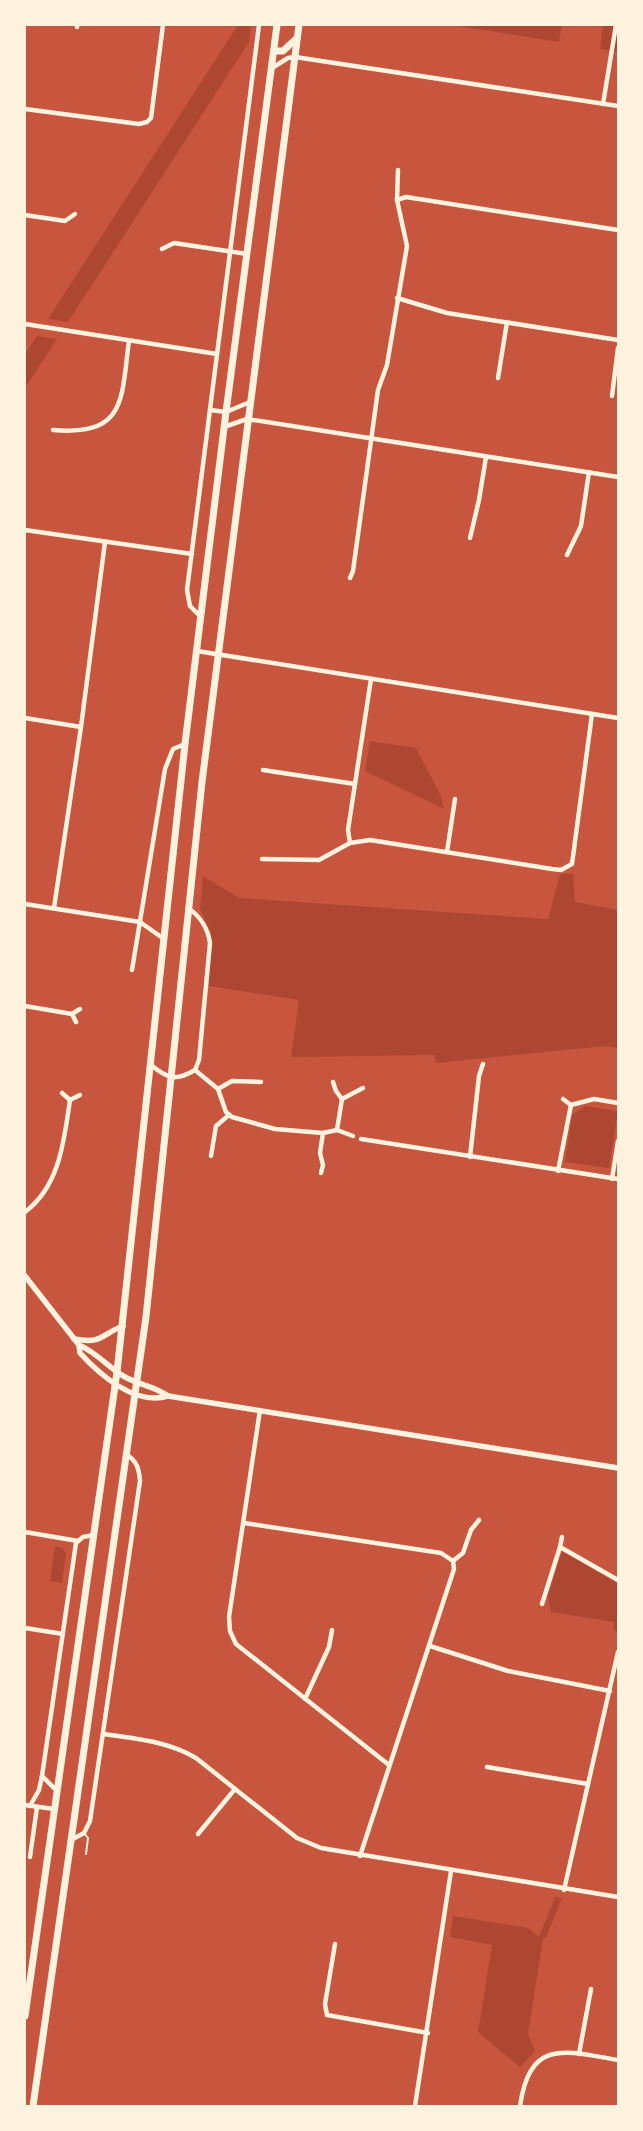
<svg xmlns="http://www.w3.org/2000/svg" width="643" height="2131" viewBox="0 0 643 2131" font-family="Literata,serif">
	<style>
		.green { fill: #ae4732 }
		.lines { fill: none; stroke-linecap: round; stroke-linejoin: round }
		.service { stroke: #fff3e0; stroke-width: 2 }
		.minor { stroke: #fff3e0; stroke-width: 4.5 }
		.secondary { stroke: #fff3e0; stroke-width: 5.5 }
		.trunk { stroke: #fff3e0; stroke-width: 7 }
	</style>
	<rect width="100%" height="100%" fill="#c8553d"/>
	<g class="green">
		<path d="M238,25H251L249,42L68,322L48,319Z"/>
		<path d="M452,25H562L559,42Z"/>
		<path d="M603,25H618V52L600,49Z"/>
		<path d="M37,336L57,339L25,388V354Z"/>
		<path d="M370,741L416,748L441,796L444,809L365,771Z"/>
		<path d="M560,874H573L575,902L618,910V1048L606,1046L436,1063L434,1055L291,1057L299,1000L209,986L211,932L200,909L203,876L239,898L548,919Z"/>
		<path d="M585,1106L618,1111L609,1168L565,1162L572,1115Z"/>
		<path d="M55,1546L62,1548L66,1553L62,1583L50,1581Z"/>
		<path d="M562,1551L618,1584V1631L613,1630L614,1622L551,1612L548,1597Z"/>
		<path d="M555,1897L562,1898L546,1938L543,1939L528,2034L535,2051L520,2067L478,2032L492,1945L450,1937L453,1916L528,1928L539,1937Z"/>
	</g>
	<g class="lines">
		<path class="service" d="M84,1833L88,1838L86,1854"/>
		<g class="minor">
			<path d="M77,27V25"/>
			<path d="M272,68L288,58L295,57L618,106"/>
			<path d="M603,104L616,25"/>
			<path d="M25,109L139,124L147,122L151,118L163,25"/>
			<path d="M397,200L406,197L618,230"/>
			<path d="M25,215L65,221L75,214"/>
			<path d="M162,249L174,243L247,254"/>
			<path d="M397,298L447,313L618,340"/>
			<path d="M25,324L217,354"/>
			<path d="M498,378L507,322"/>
			<path d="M612,396L618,348"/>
			<path d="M210,410L226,412L250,402"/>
			<path d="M224,427L247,419L618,477"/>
			<path d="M53,430C127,436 121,399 129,341"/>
			<path d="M25,530L192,554"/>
			<path d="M470,538L479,500L486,457"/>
			<path d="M567,555L581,526L589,472"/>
			<path d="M350,578L353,571L378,390L387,365L407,246L397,200L398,170"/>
			<path d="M201,617L190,606L187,590L259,25"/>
			<path d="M197,651L618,718"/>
			<path d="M25,718L81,727"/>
			<path d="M263,770L355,784"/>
			<path d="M350,843L348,830L371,679"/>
			<path d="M447,852L455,799"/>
			<path d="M262,859L319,860L350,843L370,840L552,869L561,870L572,864L592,714"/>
			<path d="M25,904L140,922L164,939"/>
			<path d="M54,908L81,727L105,542"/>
			<path d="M188,908C200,916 208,929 210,943L199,1060L195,1070"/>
			<path d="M132,970L165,769L173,749L185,744"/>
			<path d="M25,1006L72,1014"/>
			<path d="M76,1022L72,1014L80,1009"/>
			<path d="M151,1065C167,1078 175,1082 195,1070"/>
			<path d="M195,1070L218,1089L226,1112L232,1117L275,1129L323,1133L337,1130L353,1136"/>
			<path d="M333,1082L336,1091L342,1099"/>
			<path d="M218,1089L232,1081L261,1082"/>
			<path d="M62,1093L70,1100L80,1095"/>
			<path d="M563,1099L571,1105L594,1099L618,1103"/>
			<path d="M337,1130L342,1099L363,1088"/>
			<path d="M361,1139L618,1179"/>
			<path d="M211,1156L216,1126L229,1115"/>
			<path d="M470,1157L479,1076L483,1064"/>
			<path d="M558,1171L571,1105"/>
			<path d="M321,1173L323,1165L320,1153L323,1133"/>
			<path d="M612,1179L618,1141"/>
			<path d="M25,1212C60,1186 64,1140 70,1100"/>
			<path d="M260,1410L229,1617L230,1631L236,1644L389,1765"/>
			<path d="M244,1523L441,1553L453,1561L454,1569L360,1856"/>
			<path d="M25,1532L78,1541"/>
			<path d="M560,1547L562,1537"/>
			<path d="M453,1561L463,1553L471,1530L479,1520"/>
			<path d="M542,1604L560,1547L618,1580"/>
			<path d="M25,1628L63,1634"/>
			<path d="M430,1646L508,1671L610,1691"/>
			<path d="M305,1699L329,1647L332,1630"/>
			<path d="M104,1734C136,1739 168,1741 196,1758L297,1838L321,1848L618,1897"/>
			<path d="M487,1767L588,1784"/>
			<path d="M42,1776L57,1791"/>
			<path d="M25,1805L54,1809"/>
			<path d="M30,1806L39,1790L42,1776L76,1543L83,1537L94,1535"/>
			<path d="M198,1834L235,1789"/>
			<path d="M71,1840L84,1833L90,1821L140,1481C139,1469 137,1461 127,1455"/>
			<path d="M30,1857L37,1807"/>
			<path d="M564,1890L618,1652"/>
			<path d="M335,1944L325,2004L327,2015L428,2033"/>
			<path d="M579,2054L591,1989"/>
			<path d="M415,2106L451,1871"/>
			<path d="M520,2106C530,2038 565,2051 618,2060"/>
		</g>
		<g class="secondary">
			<path d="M25,1276L79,1345C96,1352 109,1368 125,1377C139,1385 155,1386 168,1396"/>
			<path d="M74,1339C104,1344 99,1335 123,1326"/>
			<path d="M79,1345L80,1353C100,1375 135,1406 168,1396L618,1468"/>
		</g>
		<g class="trunk">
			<path d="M274,51H283L297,38"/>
			<path d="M25,2016L117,1372L185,744L226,412L277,25"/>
			<path d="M33,2106L146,1317L202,782L299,25"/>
		</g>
	</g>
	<rect width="643" height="2131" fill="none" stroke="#fff3e0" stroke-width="52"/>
</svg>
